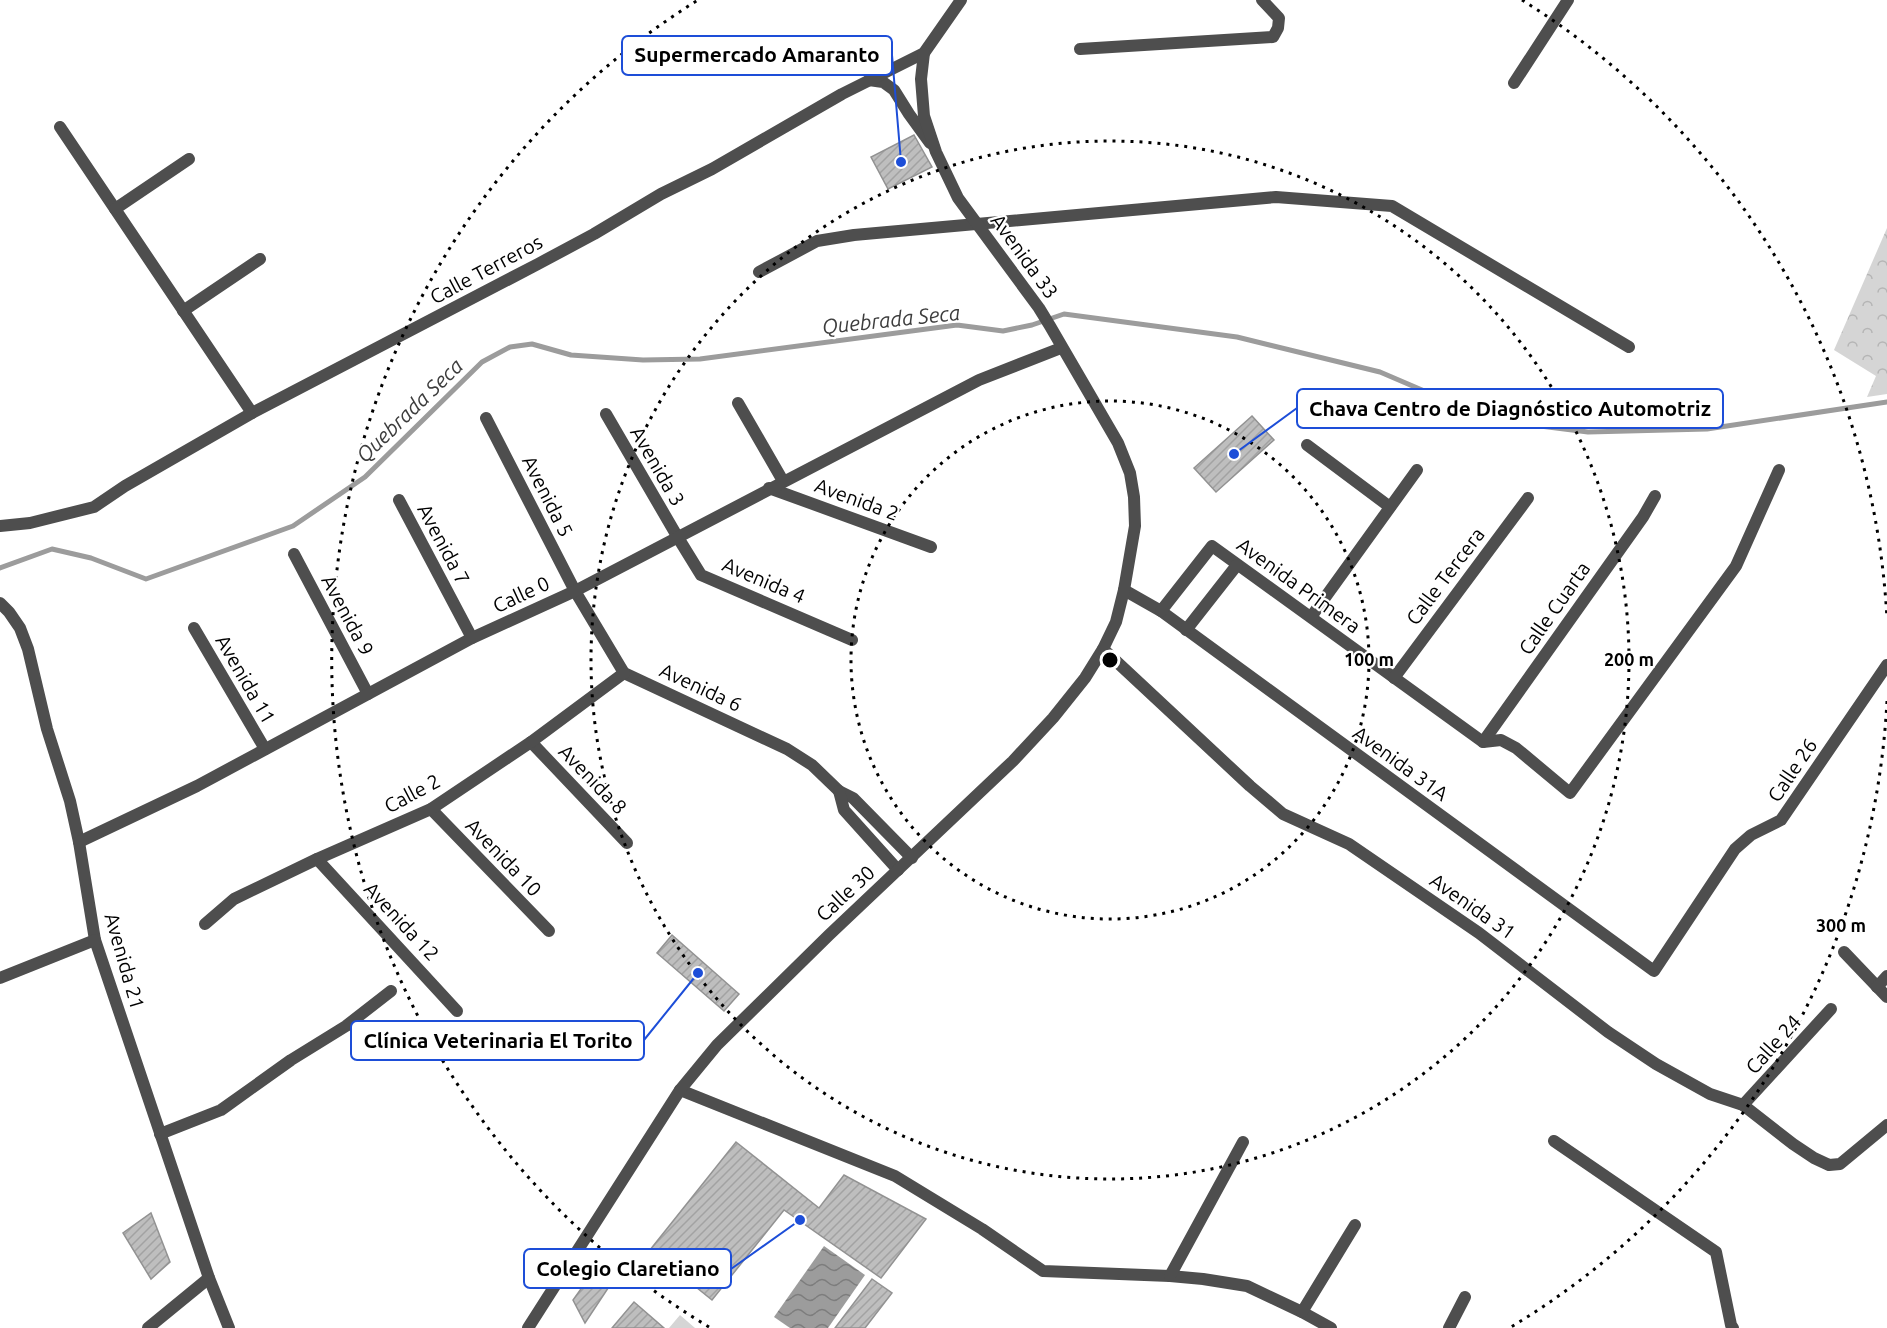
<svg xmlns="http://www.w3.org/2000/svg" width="1887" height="1328" viewBox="0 0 1887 1328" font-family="Ubuntu,sans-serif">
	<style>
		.grass { fill: #d5d5d5 }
		.forest { fill: url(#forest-crowns) }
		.water { fill: url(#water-waves) }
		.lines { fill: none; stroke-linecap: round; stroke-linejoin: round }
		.stream { stroke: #9c9c9c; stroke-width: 5 }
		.building { fill: url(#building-hatch); stroke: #929292; stroke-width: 1.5 }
		.street { stroke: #4e4e4e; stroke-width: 12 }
		.ring { fill: none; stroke: #000; stroke-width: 3; stroke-dasharray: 3 6 }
		.labels { text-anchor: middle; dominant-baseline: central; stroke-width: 4.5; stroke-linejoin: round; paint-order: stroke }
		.street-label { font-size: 20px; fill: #000; stroke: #fff }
		.water-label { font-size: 21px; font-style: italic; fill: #3d3d3d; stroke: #fff }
		.centre { fill: #000; stroke: #fff; stroke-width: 3 }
		.ring-label { font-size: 18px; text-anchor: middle; font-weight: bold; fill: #000; stroke: #fff; stroke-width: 4.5; stroke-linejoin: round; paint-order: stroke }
		.leader { fill: none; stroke: #1d4ed8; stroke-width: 2 }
		.callout-dot { fill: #1d4ed8; stroke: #fff; stroke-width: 2 }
		.callout { fill: #fff; stroke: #1d4ed8; stroke-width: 2 }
		.callout-label { font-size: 21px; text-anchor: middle; font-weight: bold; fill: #000 }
	</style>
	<defs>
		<pattern id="forest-crowns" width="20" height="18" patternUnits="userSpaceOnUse" patternTransform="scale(1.5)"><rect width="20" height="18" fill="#d5d5d5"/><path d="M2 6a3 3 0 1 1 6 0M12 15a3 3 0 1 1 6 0" fill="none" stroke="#b5b5b5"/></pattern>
		<pattern id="water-waves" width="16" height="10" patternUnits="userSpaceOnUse" patternTransform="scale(1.5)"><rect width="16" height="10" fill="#9c9c9c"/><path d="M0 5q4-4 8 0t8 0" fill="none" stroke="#7d7d7d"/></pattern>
		<pattern id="building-hatch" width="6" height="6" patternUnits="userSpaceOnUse" patternTransform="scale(1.5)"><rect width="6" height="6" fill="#bebebe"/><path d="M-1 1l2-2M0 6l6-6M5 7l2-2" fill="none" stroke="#a2a2a2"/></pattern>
	</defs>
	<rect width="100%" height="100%" fill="#fff"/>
	<path class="grass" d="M680,1315L695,1328H669Z"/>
	<path class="forest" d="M1887,228V394L1867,397L1876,376L1834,350Z"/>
	<path class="water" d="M824,1246L865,1275L828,1328H790L774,1317Z"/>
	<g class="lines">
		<path class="stream" d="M0,568L52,549L91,558L146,579L293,526L365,477L482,362L510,347L532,344L571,355L643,360L700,359L957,325L1003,331L1032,325L1064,314L1237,337L1380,372L1492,420L1588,432L1707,429L1887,402"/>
	</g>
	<g class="building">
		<path d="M914,135L932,167L888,189L871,157Z"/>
		<path d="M1252,416L1274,440L1216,492L1194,468Z"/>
		<path d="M672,935L739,994L724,1011L657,953Z"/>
		<path d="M736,1142L819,1208L844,1175L926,1219L881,1278L784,1210L712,1300L650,1250Z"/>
		<path d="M151,1213L170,1262L151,1279L123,1233Z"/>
		<path d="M608,1251L626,1261L585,1323L573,1300Z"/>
		<path d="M872,1279L892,1293L865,1328H835Z"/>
		<path d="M634,1302L664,1328H612Z"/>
	</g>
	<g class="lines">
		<g class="street">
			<path d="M1080,49L1273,37L1278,28L1279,18L1262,0"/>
			<path d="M869,80L883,82L894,90L909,114L930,143"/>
			<path d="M1514,83L1568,0"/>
			<path d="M60,127L252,413"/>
			<path d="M115,209L189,159"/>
			<path d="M759,272L817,241L854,235L1276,197L1392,206L1629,347"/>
			<path d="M183,311L260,259"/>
			<path d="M738,403L783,481"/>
			<path d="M606,414L677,536L701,575L852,640"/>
			<path d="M486,418L575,591L624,673L787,749L812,765L839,791L853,798L912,858"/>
			<path d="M1307,445L1390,507"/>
			<path d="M769,488L931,547"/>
			<path d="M399,500L472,638"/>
			<path d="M0,526L30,523L94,507L125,486L252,413L538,264L594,234L661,194L712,169L842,94L924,53L961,0"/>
			<path d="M294,554L368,694"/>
			<path d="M1124,590L1161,611L1654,971L1735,849L1751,835L1781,820L1887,665"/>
			<path d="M0,603L9,612L20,628L28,649L47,729L70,801L79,842L95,940L209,1278L229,1328"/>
			<path d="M1161,611L1212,546L1483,742L1501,740L1516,748L1570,793L1736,566L1779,470"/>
			<path d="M1311,617L1417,470"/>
			<path d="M194,628L265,749"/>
			<path d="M1186,630L1237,565"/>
			<path d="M1103,649L1250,786L1283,814L1349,844L1479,933L1608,1032L1656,1064L1710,1094L1743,1105L1793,1144L1814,1158L1829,1165L1840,1164L1887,1125"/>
			<path d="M1394,678L1528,498"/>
			<path d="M531,742L627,843"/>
			<path d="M1483,742L1643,517L1655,496"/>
			<path d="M839,791L844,810L898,870"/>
			<path d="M431,809L549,931"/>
			<path d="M79,842L197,786L472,638L575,591L979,380L1061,348"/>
			<path d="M317,859L457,1011"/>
			<path d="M205,924L234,899L317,859L431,809L531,742L624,673"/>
			<path d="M1844,952L1887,997"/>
			<path d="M0,978L95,940"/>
			<path d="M1877,987L1887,976"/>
			<path d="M680,1090L895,1176L982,1229L1043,1271L1170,1276L1203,1279L1247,1286L1302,1312L1331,1328"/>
			<path d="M1743,1105L1831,1009"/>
			<path d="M160,1134L221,1110L291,1060L346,1026L391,991"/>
			<path d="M1554,1141L1716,1252L1731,1325L1733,1328"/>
			<path d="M1170,1276L1243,1142"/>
			<path d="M1302,1312L1355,1225"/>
			<path d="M148,1328L209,1278"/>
			<path d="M528,1328L680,1090L717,1045L829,935L1013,761L1053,718L1085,678L1103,649L1116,622L1124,590L1135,526L1134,497L1130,473L1118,443L1050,326L1039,308L958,198L936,152L924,116L921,79L924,53"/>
			<path d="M1449,1328L1465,1297"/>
		</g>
	</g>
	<g class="ring">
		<circle cx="1110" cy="660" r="259"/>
		<circle cx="1110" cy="660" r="519"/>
		<path d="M1887 701A778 778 0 0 1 1511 1327M709 1327A778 778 0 0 1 698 0M1522 0A778 778 0 0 1 1887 619"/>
	</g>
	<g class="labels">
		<g class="street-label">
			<text transform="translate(1025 256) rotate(54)">Avenida 33</text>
			<text transform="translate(486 269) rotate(-28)">Calle Terreros</text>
			<text transform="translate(658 466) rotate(60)">Avenida 3</text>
			<text transform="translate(548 496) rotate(63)">Avenida 5</text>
			<text transform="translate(857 499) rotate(20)">Avenida 2</text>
			<text transform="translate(444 544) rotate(62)">Avenida 7</text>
			<text transform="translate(1445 576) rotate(-53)">Calle Tercera</text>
			<text transform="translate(764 580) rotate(23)">Avenida 4</text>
			<text transform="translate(1299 585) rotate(36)">Avenida Primera</text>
			<text transform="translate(521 594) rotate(-25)">Calle 0</text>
			<text transform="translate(1554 608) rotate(-55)">Calle Cuarta</text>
			<text transform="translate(348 615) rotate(62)">Avenida 9</text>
			<text transform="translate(246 679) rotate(60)">Avenida 11</text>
			<text transform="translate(701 687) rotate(25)">Avenida 6</text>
			<text transform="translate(1401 763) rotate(36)">Avenida 31A</text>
			<text transform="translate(1792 770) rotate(-56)">Calle 26</text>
			<text transform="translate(593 779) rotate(46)">Avenida 8</text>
			<text transform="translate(412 793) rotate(-28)">Calle 2</text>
			<text transform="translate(504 857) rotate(46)">Avenida 10</text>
			<text transform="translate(845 893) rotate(-43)">Calle 30</text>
			<text transform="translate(1473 906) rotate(35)">Avenida 31</text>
			<text transform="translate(402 921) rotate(47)">Avenida 12</text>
			<text transform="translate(125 961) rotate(74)">Avenida 21</text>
			<text transform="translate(1773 1044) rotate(-48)">Calle 24</text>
		</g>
		<g class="water-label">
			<text transform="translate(891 319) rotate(-6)">Quebrada Seca</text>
			<text transform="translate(409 410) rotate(-44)">Quebrada Seca</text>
		</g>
	</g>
	<circle cx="1110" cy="660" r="9" class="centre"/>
	<g class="ring-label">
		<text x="1369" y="666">100 m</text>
		<text x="1629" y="666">200 m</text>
		<text x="1841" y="932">300 m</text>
	</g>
	<path class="leader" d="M901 162L892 55M1234 454L1297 408M698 973L644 1040M800 1220L731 1269"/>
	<g class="callout-dot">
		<circle cx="901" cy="162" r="6"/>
		<circle cx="1234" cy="454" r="6"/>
		<circle cx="698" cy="973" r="6"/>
		<circle cx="800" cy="1220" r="6"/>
	</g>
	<g class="callout">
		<rect x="622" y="36" width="270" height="39" rx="6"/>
		<rect x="1297" y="389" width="426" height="39" rx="6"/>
		<rect x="351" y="1021" width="293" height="39" rx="6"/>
		<rect x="524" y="1249" width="207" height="39" rx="6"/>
	</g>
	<g class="callout-label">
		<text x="757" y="62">Supermercado Amaranto</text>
		<text x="1510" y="416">Chava Centro de Diagnóstico Automotriz</text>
		<text x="498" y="1048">Clínica Veterinaria El Torito</text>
		<text x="628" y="1276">Colegio Claretiano</text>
	</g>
</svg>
